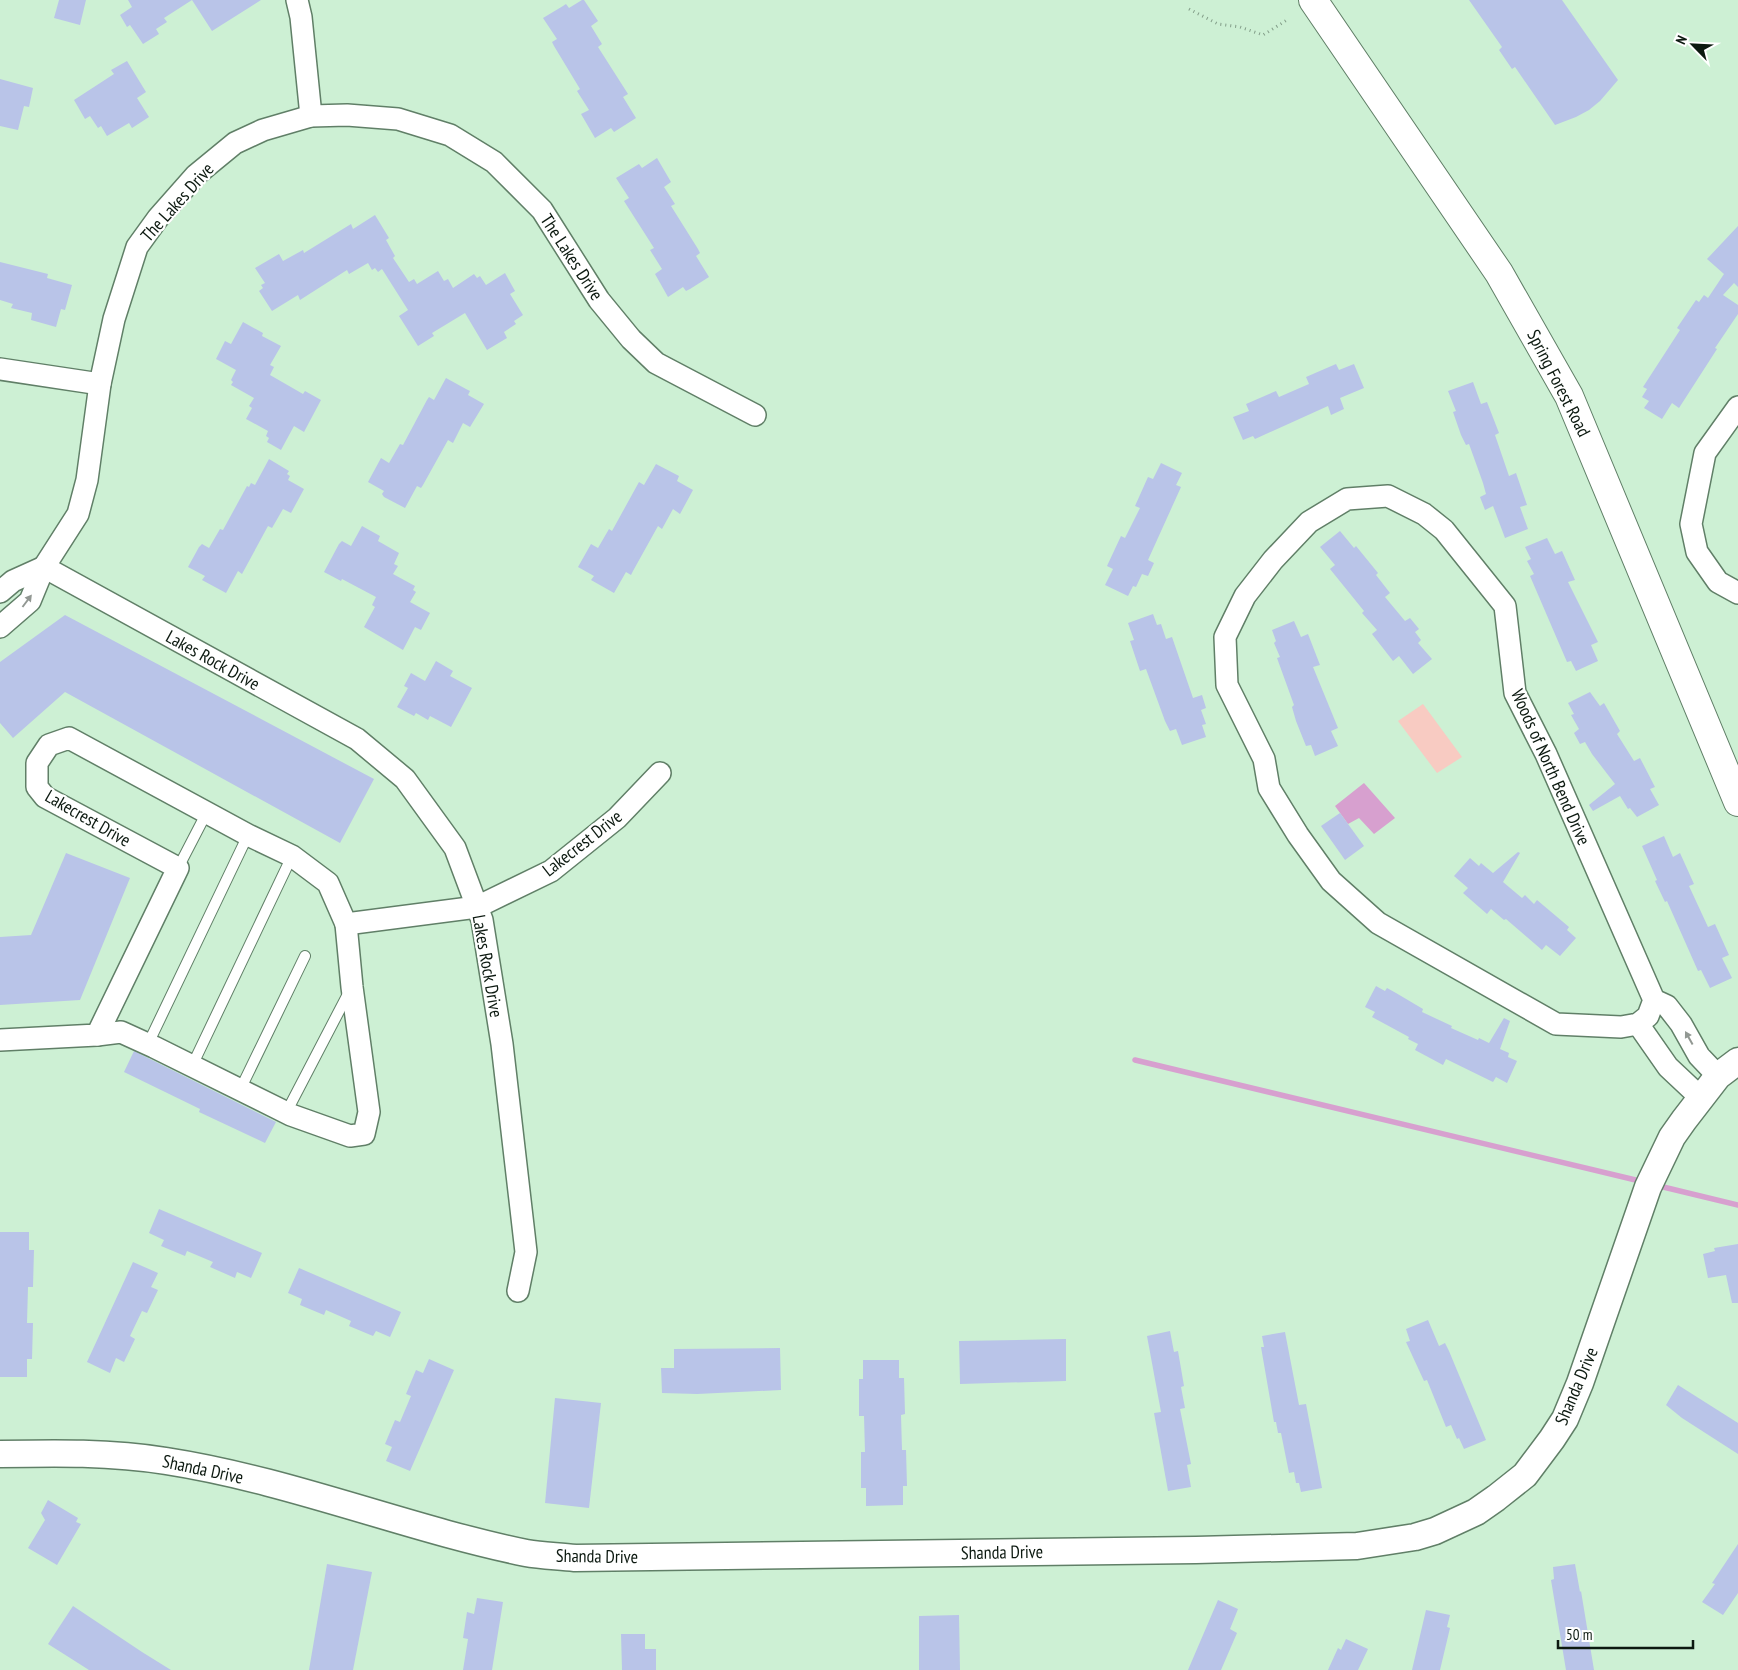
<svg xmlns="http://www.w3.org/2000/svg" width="1738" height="1670" viewBox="0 0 1738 1670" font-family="'PT Sans Narrow',sans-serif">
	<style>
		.green { fill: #f8cbc2 }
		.water { fill: #d7a0cf }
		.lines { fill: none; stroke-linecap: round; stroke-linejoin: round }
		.stream { stroke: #d7a0cf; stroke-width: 5.5 }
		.building { fill: #b9c4e8 }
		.service-casing { stroke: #607f67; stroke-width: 12 }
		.minor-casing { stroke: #607f67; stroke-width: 24 }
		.tertiary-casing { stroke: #607f67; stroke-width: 29 }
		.secondary-casing { stroke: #607f67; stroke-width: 30 }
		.path { stroke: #829d88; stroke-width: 3; stroke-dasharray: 1 4; stroke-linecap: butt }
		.service { stroke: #fff; stroke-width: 10 }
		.minor { stroke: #fff; stroke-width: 21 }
		.tertiary { stroke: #fff; stroke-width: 26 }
		.secondary { stroke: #fff; stroke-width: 28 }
		.oneway { fill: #929893 }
		.labels { text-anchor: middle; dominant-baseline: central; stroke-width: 4.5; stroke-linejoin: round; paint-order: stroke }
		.street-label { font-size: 18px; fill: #0c1910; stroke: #fff }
	</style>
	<rect width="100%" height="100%" fill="#cdf0d4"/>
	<path class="green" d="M1423,704L1462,757L1437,773L1398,721Z"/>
	<path class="water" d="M1364,783L1395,818L1374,834L1359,818L1348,824L1335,806Z"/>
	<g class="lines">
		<g class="stream">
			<path d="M1135,1060L1644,1182"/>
			<path d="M1655,1185L1738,1205"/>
		</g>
	</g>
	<g class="building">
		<path d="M59,0H86L80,25L54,18Z"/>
		<path d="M128,0H261L212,31L192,0L164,18L167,22L156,29L159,34L143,44L130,25L127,27L120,15L132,7Z"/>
		<path d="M582,0H584L598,21L591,26L602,44L598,47L628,94L623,97L636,118L614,132L611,128L595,138L581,114L589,110L577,91L580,89L554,46L552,42L557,39L543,18L563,6L566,4L569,8Z"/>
		<path d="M1469,0H1562L1618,80L1600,101L1589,110L1576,117L1555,125L1515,67L1512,69L1499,50L1502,47Z"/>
		<path d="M127,61L146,92L137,98L149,117L132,128L129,123L107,136L101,126L98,128L90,116L85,119L74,100L114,74L111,70Z"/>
		<path d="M0,79L33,88L29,107L24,106L18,130L0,126Z"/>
		<path d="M657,158L671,182L664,187L675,204L671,206L698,249L700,253L696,256L709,277L690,289L686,291L683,287L668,297L655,274L662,269L650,250L654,248L624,201L629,198L616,178L639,164L642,168Z"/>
		<path d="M375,215L389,238L386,240L395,256L393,258L409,282L414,279L417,284L438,271L444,281L448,279L453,288L474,274L477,278L480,276L486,285L505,273L515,291L510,294L523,315L514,321L516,324L504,332L507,338L487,350L465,313L432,333L434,336L418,346L399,316L408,310L382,269L378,272L375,268L372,270L368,263L349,274L347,270L300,300L298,295L272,311L259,291L263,288L261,285L265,283L255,268L279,254L283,261L303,250L304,253L351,224L353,229Z"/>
		<path d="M1738,226V287L1734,283L1723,295L1738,305V314L1715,348L1717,349L1679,408L1672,403L1662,419L1644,408L1649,401L1642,397L1647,389L1643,387L1680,330L1677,328L1696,300L1699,302L1704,295L1708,298L1724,274L1707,259Z"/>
		<path d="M0,262L48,274L47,278L72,285L65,310L61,309L56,327L31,320L32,313L11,308L13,304L0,300Z"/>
		<path d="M243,322L263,333L262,336L281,346L270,365L274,367L270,375L303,394L305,391L321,400L304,432L294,426L281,450L267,442L269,438L266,436L268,431L246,419L252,408L249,406L254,398L231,385L233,382L231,380L236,370L216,359L225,341L231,344Z"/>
		<path d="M1336,364L1339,370L1354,364L1364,388L1340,398L1344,409L1331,415L1328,406L1255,439L1253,436L1243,440L1233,417L1249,411L1246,404L1276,391L1279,397L1309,384L1306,377Z"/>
		<path d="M446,378L466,389L470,391L468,395L484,404L470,427L463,423L453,443L448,440L423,485L421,488L417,486L405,508L384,497L382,494L384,491L368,482L381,458L389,463L400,444L403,445L427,400L429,397L434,400Z"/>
		<path d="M1473,382L1481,404L1487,402L1499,433L1495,435L1509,476L1516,473L1527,505L1520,507L1528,529L1505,538L1493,506L1485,510L1480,497L1486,494L1483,483L1469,444L1466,445L1461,435L1453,412L1456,411L1448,391Z"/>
		<path d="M269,459L289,471L287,474L290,476L288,480L304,489L291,513L283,509L272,528L268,526L242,574L238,571L226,593L202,580L205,576L188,567L199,547L202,544L209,548L220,529L223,530L247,486L249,487L251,483L255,485Z"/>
		<path d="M1161,463L1182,473L1176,485L1181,487L1148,560L1154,563L1148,576L1142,574L1136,587L1133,586L1128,596L1105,585L1113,569L1107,566L1121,536L1125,538L1140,508L1135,506L1148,477L1153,479Z"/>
		<path d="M656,464L679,476L677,481L693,490L680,514L673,509L662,529L658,526L633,571L631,575L626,572L614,593L591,580L594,576L578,567L591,544L598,548L609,529L612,531L639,482L644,485Z"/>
		<path d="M362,526L380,536L378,541L399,553L394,564L398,566L393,574L415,586L413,590L416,592L410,602L430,613L421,630L415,627L403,650L364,627L375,607L372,605L376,597L342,579L341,581L324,572L339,544L342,541L351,546Z"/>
		<path d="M1340,531L1354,548L1356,546L1378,573L1376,575L1390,593L1385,597L1405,621L1410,618L1419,629L1415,632L1421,640L1418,643L1432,659L1413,674L1399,656L1393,661L1372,634L1377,630L1362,613L1364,611L1330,569L1335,565L1320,547Z"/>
		<path d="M1547,538L1555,554L1562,551L1575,580L1568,582L1598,642L1591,645L1598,661L1576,671L1571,661L1567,662L1530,576L1534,574L1527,561L1531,559L1525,547Z"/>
		<path d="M1153,614L1157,625L1161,624L1166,639L1172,637L1193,698L1202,695L1206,708L1201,710L1206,724L1202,725L1206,737L1182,745L1176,729L1170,731L1165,721L1146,669L1140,671L1130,641L1134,640L1128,623Z"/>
		<path d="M65,615L374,779L340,843L65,692L13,738L0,723V662Z"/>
		<path d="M1294,621L1301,637L1308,634L1320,665L1313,667L1338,728L1331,731L1338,746L1315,756L1311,745L1306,746L1296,721L1292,707L1294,705L1277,658L1280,657L1274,643L1276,641L1272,630Z"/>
		<path d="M436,661L453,671L450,676L472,688L451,727L430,716L428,720L416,713L414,716L397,707L408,688L404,686L411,673L425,681Z"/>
		<path d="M1590,692L1600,706L1604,703L1620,731L1617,734L1634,761L1640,758L1655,787L1650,789L1659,805L1637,817L1630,808L1628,809L1620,796L1593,811L1589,805L1615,784L1592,754L1585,742L1580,744L1574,733L1579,729L1571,715L1574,714L1568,703Z"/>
		<path d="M1340,813L1364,846L1345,860L1321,826Z"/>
		<path d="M1664,836L1673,857L1680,853L1694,884L1689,886L1708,927L1715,924L1729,955L1722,958L1732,978L1710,988L1701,970L1698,971L1667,901L1665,902L1655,881L1657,880L1642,846Z"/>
		<path d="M1518,852L1520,853L1503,882L1522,898L1525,895L1534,904L1537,900L1569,927L1567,930L1576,938L1560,956L1546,945L1542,950L1506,919L1504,920L1491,909L1487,914L1463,893L1468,888L1454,876L1470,858L1479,866L1481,863L1493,873Z"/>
		<path d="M66,853L130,878L80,1000L0,1005V937L31,935Z"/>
		<path d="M1376,986L1385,991L1387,988L1396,993L1423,1009L1422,1012L1452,1026L1451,1028L1478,1040L1479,1038L1489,1043L1504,1018L1510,1021L1500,1049L1509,1053L1508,1057L1517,1061L1507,1083L1496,1077L1493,1082L1446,1059L1443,1065L1415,1050L1418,1044L1408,1039L1409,1037L1372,1017L1375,1012L1365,1007Z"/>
		<path d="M134,1051L276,1122L265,1143L199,1112L200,1109L124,1072Z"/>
		<path d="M159,1209L262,1253L251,1278L237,1272L235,1278L210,1267L213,1262L187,1251L185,1256L161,1246L164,1240L149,1233Z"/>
		<path d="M0,1232H29V1250H34L33,1287H28L27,1323H33L32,1359H27V1377H0Z"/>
		<path d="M1738,1244V1303H1732L1726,1275L1708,1278L1703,1254L1715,1251L1714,1248Z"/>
		<path d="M133,1262L158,1273L151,1287L158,1290L147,1313L142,1311L130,1336L135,1339L124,1362L116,1358L110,1373L87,1362Z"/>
		<path d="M299,1268L401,1312L390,1337L376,1331L373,1336L349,1326L351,1321L326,1310L324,1315L300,1305L302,1299L288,1293Z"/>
		<path d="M1428,1320L1439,1346L1445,1343L1449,1351L1486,1440L1464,1449L1459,1438L1457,1439L1451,1425L1446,1427L1427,1380L1424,1381L1406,1342L1410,1341L1406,1329Z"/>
		<path d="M1170,1331L1174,1352L1178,1351L1184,1386L1181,1387L1185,1408L1180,1409L1191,1464L1187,1465L1191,1487L1168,1491L1154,1413L1161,1412L1147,1336Z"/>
		<path d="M1285,1332L1299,1405L1306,1404L1322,1488L1301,1492L1299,1483H1296L1294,1472L1289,1473L1281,1433H1278L1276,1422H1274L1261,1347H1264L1262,1336Z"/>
		<path d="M1066,1339V1381L960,1384L959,1341Z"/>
		<path d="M780,1348L781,1390L697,1394L662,1393L661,1368H674V1349Z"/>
		<path d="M429,1359L454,1370L410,1471L386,1461L392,1447L385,1444L395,1420L400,1422L411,1396L406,1394L416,1370L423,1373Z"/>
		<path d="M863,1360H899V1378H904L905,1414L901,1415L902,1450H906L907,1486H903V1505L866,1506V1488H861V1452H865L864,1416H859V1379H863Z"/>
		<path d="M1678,1385L1738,1423V1454L1682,1418L1666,1405Z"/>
		<path d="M555,1398L601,1403L589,1508L545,1503Z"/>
		<path d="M48,1500L78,1518L76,1522L81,1524L57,1565L28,1548L45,1520L41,1513Z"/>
		<path d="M1738,1544V1593L1723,1615L1702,1602L1715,1584L1712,1583Z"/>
		<path d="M327,1564L372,1572L353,1670H309Z"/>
		<path d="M1575,1564L1580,1592L1581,1591L1594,1670H1566L1551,1580L1554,1579L1553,1567Z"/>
		<path d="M477,1598L503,1602L492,1670H463L468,1639L463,1638L467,1612L474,1614Z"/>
		<path d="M1218,1600L1238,1609L1230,1629L1237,1633L1221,1670H1188Z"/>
		<path d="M73,1606L142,1652L171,1670H89L67,1656L48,1644Z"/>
		<path d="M1426,1610L1450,1615L1447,1627L1450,1628L1440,1670H1412Z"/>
		<path d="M959,1615L960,1670H919V1616Z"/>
		<path d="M621,1634H645V1649H656V1670H622Z"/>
		<path d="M1346,1639L1368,1649L1358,1670H1328L1338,1648L1341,1650Z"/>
	</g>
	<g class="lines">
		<defs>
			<g id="service">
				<path d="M178,868L207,812"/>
				<path d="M148,1044L248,835"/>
				<path d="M192,1066L292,856"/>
				<path d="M240,1090L305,956"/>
				<path d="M286,1113L349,992"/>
			</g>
			<g id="minor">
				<path d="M297,0L301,17L311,116"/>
				<path d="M0,369L100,384"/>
				<path d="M1738,407L1705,453L1691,524L1697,552L1718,582L1738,593"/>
				<path d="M44,567L357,739L405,779L455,848L482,920L502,1044L526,1252L518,1291"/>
				<path d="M0,592L13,581L44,567"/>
				<path d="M0,627L30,601L44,567L78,514L87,480L100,384L114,319L137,247L158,218L196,175L235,143L263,130L311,116L347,115L398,119L450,135L494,162L542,210L599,300L631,339L656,363L755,415"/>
				<path d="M1654,1000L1648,1016L1638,1024L1621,1027L1556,1024L1378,923L1331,881L1298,835L1269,788L1264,759L1227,685L1225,637L1245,596L1273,560L1309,522L1347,499L1388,496L1424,514L1444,530L1505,606L1515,693L1546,754L1654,1000L1667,1006L1681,1024L1699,1056L1718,1076"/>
				<path d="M1638,1024L1668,1067L1701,1098"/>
				<path d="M97,1035L121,1032L154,1047L291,1115L350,1136L364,1134L369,1112L352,987L346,924"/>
				<path d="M0,1040L97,1035L178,868L45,797L37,787V763L49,745L69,738L248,835L292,856L328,883L346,924L477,907L551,871L617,818L660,773"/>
			</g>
			<path id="tertiary" d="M0,1454C55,1453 111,1452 166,1461C289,1480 405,1528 526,1553C542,1556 559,1556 575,1558L1196,1550L1357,1546L1415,1537L1435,1531L1476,1512L1496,1498L1525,1475L1552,1439L1565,1419L1580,1383L1648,1187L1672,1137L1684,1120L1718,1076L1738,1061"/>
			<path id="secondary" d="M1313,0L1499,273L1569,396L1738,802"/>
		</defs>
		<use href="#service" class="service-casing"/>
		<use href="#minor" class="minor-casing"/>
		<use href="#tertiary" class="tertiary-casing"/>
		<use href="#secondary" class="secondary-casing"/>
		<path class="path" d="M1189,9L1218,24L1240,27L1263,35L1287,20"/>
		<use href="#service" class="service"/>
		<use href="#minor" class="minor"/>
		<use href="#tertiary" class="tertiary"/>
		<use href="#secondary" class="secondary"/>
	</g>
	<defs><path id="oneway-solid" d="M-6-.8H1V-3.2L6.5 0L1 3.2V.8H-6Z" transform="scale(1.25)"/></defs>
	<g class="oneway">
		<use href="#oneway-solid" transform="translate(27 601) rotate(-53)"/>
		<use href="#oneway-solid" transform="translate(1689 1038) rotate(-119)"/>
	</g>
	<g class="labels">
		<g class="street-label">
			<text transform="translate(177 202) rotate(-48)">The Lakes Drive</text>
			<text transform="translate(572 257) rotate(57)">The Lakes Drive</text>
			<text transform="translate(1559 383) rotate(63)">Spring Forest Road</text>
			<text transform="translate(213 660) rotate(29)">Lakes Rock Drive</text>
			<text transform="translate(1551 767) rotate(66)">Woods of North Bend Drive</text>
			<text transform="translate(88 818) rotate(30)">Lakecrest Drive</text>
			<text transform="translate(582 843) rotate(-38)">Lakecrest Drive</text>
			<text transform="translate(488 966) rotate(80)">Lakes Rock Drive</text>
			<text transform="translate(1576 1386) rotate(-67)">Shanda Drive</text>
			<text transform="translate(203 1469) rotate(12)">Shanda Drive</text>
			<text transform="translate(1002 1552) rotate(-1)">Shanda Drive</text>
			<text transform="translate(597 1556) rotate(1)">Shanda Drive</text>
		</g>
	</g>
	<g transform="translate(1693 45) rotate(294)" stroke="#ffffff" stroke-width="4" paint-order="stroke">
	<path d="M0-4L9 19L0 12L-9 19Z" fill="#0c1910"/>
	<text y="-8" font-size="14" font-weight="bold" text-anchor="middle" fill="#0c1910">N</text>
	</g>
	<path d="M1558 1640v8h135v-8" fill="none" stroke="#0c1910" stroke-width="2.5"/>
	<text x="1566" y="1640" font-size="15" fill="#0c1910" stroke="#ffffff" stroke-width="4" paint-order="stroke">50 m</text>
</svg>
